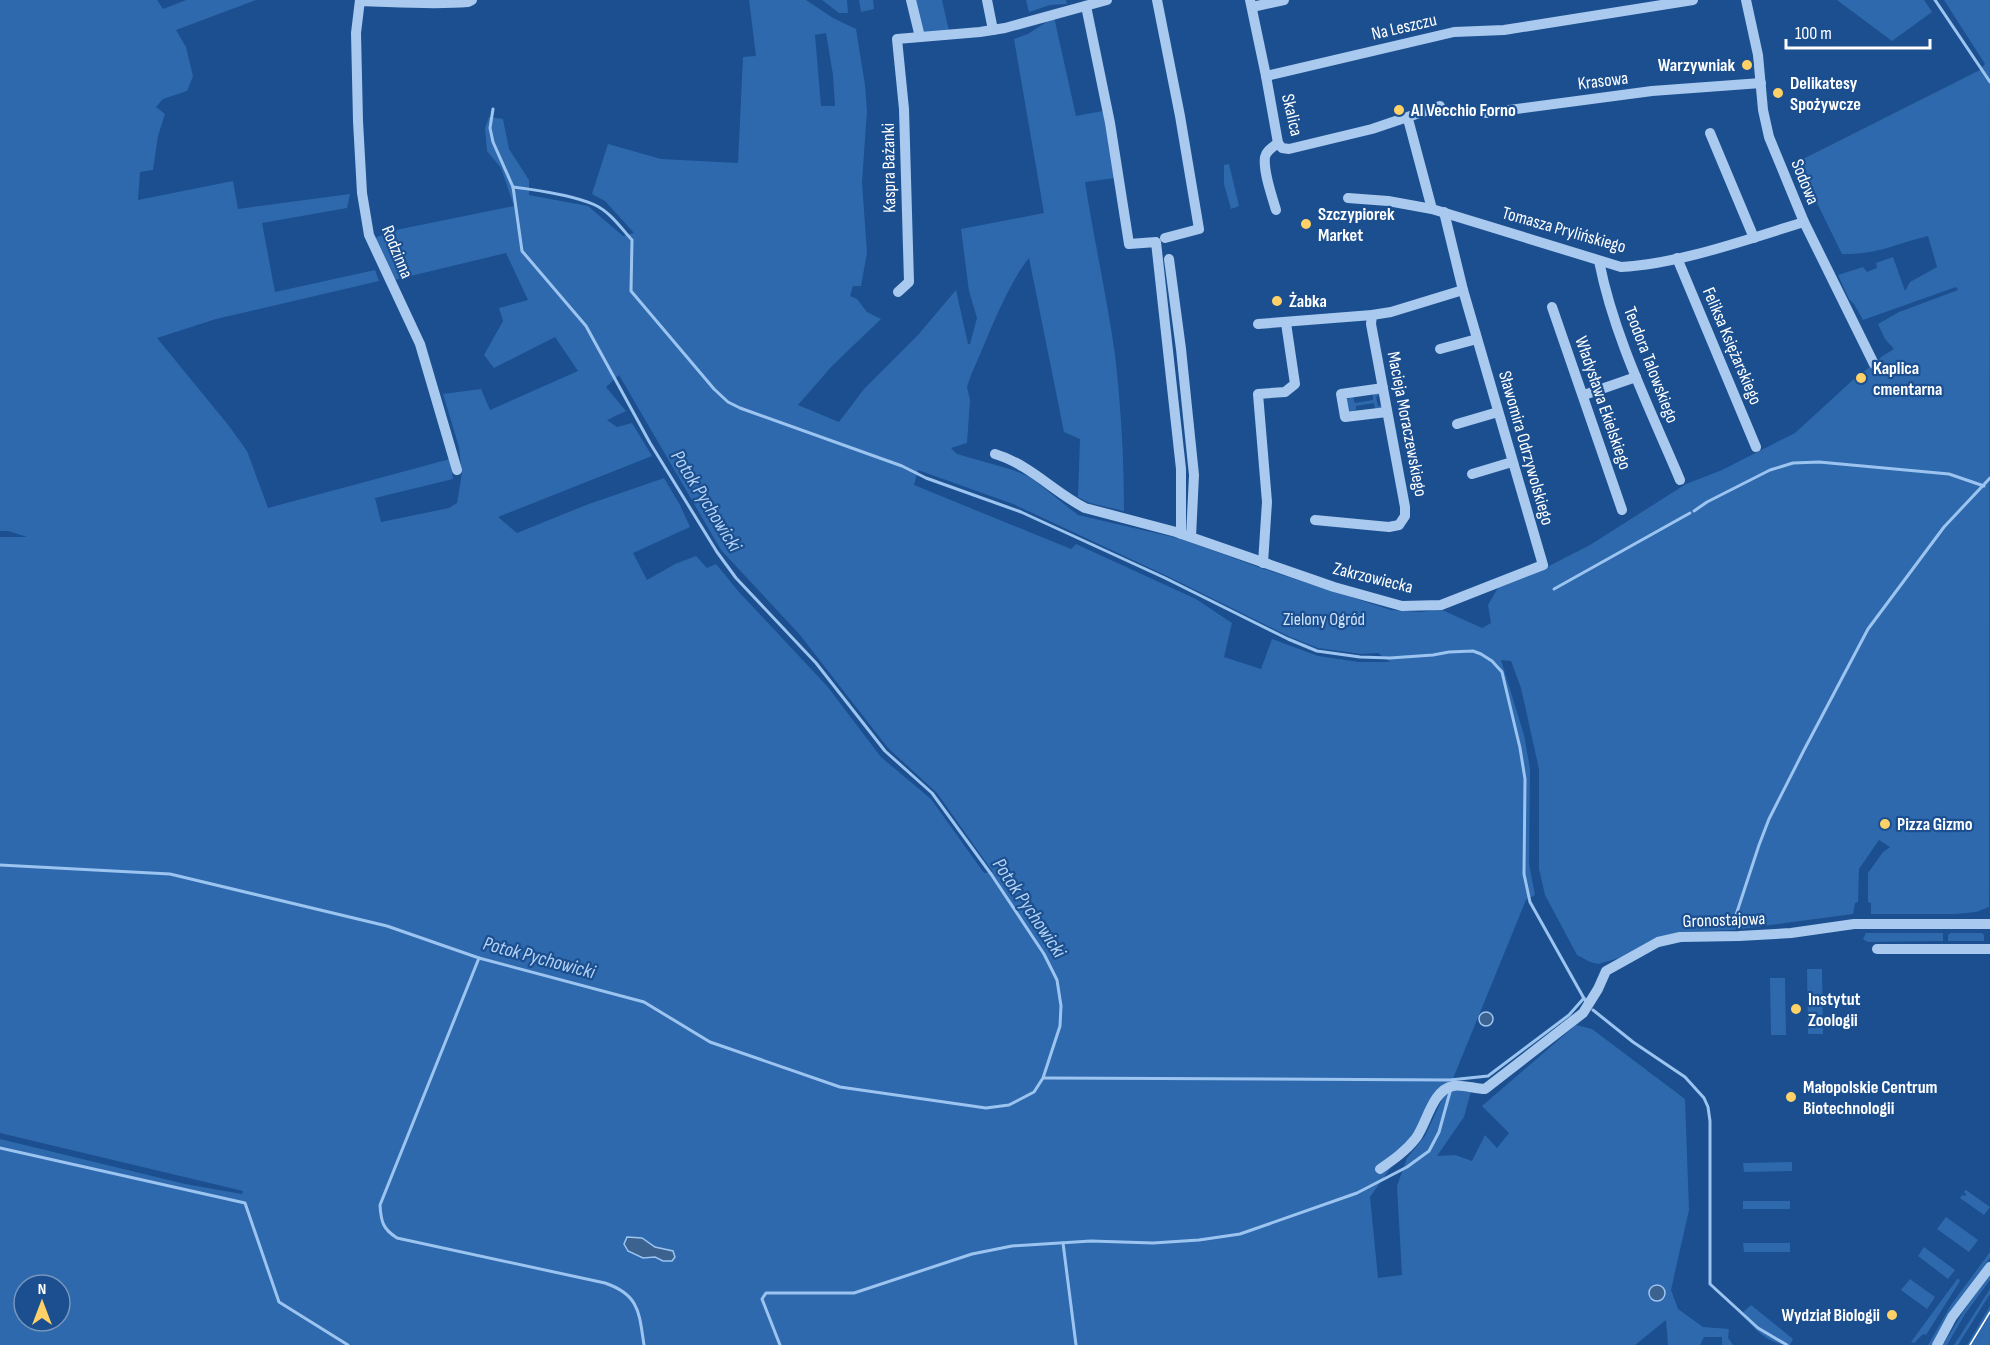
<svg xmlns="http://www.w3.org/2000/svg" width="1990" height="1345" viewBox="0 0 1990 1345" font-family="'Sofia Sans Condensed',sans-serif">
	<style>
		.green { fill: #2e69ad; fill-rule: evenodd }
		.water { fill: #3c6290; stroke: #9cc4f0; stroke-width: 1.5 }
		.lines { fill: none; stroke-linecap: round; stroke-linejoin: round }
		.stream { stroke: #9cc4f0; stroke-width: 3 }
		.minor { stroke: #a9c9ee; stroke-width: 10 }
		.tram { stroke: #fff; stroke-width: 1.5 }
		.poi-dot { fill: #ffd166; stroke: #1b4f8f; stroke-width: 2 }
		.labels { text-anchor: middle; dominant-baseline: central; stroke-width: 4.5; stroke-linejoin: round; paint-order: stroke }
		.street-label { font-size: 18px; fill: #fff; stroke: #1b4f8f }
		.poi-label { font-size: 18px; font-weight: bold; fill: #fff; stroke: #1b4f8f; text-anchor: start }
		.park-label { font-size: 18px; fill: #cfe3fa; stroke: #1b4f8f }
		.water-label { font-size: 20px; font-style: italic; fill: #b5d3f5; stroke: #1b4f8f }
	</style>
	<rect width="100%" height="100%" fill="#1b4f8f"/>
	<g class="green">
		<path d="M0,0H157L163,9L186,0H256L176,30L186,47L193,76L187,91L163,99L156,107L165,114L158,136L153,170L140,172L138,200L233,181L238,209L350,194L347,208L262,223L275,292L375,270L379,281L216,319L157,338L229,426L247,451L268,508L450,459L453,479L375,498L381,522L449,508L457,503L462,473L459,447L443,394L481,389L490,410L578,371L555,337L494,368L484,355L503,321L499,308L528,300L506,253L394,280L375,238L391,231L514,206L501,168L487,151L485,128L489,117L503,119L509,149L529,180V195L588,206L623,236L634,233L605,201L592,194L608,144L661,159L738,163L743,57L756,56L749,0H806L833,18L856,29L865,85L867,111L862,182L867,253L861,286H853L850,296L857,299L867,312L881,319L832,366L798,405L839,422L864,389L918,335L956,290L968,344H970L977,318L969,291L961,229L1044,213L1014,39L1028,34L1054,17L1076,116L1103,111L1115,178L1085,182C1094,240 1107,297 1115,355C1121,407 1124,459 1124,511L1090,503L1078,497L1080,439L1064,432L1029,258C1006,286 987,340 971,375L967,387L970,400L967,443L951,448L957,454L1013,470L1030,477L1078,515L1181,539L1258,567L1391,610L1421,612L1440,609L1482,628L1491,623L1488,605L1498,588L1543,569L1590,545L1686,484L1722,470L1795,433L1855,378L1877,362L1881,357L1894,349L1885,339L1878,324L1899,312L1958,290L1956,287L1863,320L1854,304L1849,299L1838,275L1863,267L1867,272L1877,268L1876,263L1893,257L1905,291L1910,282L1937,267L1928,236C1895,244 1877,255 1842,254L1797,162L1980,70L1985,64L1944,0H1990L1989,907L1976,912L1956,914H1871V903L1868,902V873L1883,852L1890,847L1879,840L1859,869L1858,902L1855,903L1853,914L1733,930L1680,932L1623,957L1598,964L1590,962L1577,955L1545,895L1539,869V769L1521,688L1511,661L1501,660L1524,735L1530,769L1529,864L1535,895L1526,900L1452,1081L1370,1197L1378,1278L1402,1275L1397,1186L1407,1158L1425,1136L1444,1095L1455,1088L1471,1091L1464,1117L1437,1156L1455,1155L1472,1161L1485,1135L1497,1148L1509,1133L1482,1106L1576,1025L1592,1029L1685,1099L1689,1210L1671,1290L1678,1309L1703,1327L1729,1329L1728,1338L1733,1345H1722V1337H1704L1700,1345H1668L1666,1320L1635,1345H0V1139L185,1184L242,1194L243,1191L0,1133V537H27L8,531H0ZM826,33L833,75L835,106H821L815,35ZM619,375L721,550L800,635L888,748L937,793L993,872L984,873L931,799L881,757L827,686L739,592L716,564L707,568L696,556L675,564L647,580L633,553L690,527L680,505L664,478L586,505L517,533L498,517L652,456L632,423L617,427L607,420L626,411L606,387ZM918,470L1013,504L1167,576L1288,636L1318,648L1361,654L1378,653L1390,662H1359L1318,656L1272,639L1261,669L1224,657L1232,623L1196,599L1076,544L1071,549L914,485ZM627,1237L642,1238L655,1247L667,1249L672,1261H663L655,1257L643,1258ZM24,1285H60V1321H24Z"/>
		<path d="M822,0H847L848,13H839Z"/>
		<path d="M859,0H873L874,9L861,12Z"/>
		<path d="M915,0H942L949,31L923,33Z"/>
		<path d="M1026,0H1066L1067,4L1050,5L1029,12Z"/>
		<path d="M1837,0H1924L1932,12L1892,41Z"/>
		<path d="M1229,164L1239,206L1231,209L1224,184V165Z"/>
		<path d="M1378,393L1380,394L1376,397L1378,406L1382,405V408L1375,410L1374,403L1356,406V410L1348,412L1347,399L1353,397L1355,403L1373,400V394Z"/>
		<path d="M1866,933H1943V941L1868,942L1863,939Z"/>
		<path d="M1951,933H1982L1984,935V941H1948V935Z"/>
		<path d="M1807,969H1822L1823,1034H1808Z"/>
		<path d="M1770,978H1785L1786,1035H1771Z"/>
		<path d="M1792,1162V1171L1744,1172L1743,1163Z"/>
		<path d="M1966,1190L1990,1207L1984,1215L1960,1198L1962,1195L1965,1196L1966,1194L1964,1192Z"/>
		<rect x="1743" y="1201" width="47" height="8"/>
		<path d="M1946,1217L1978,1240L1969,1252L1937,1229Z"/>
		<path d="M1743,1243H1790V1252H1744Z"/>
		<path d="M1924,1247L1955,1270L1948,1279L1918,1256Z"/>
		<path d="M1990,1252V1258L1953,1308L1932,1345H1928L1951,1305Z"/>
		<path d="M1990,1274V1280L1965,1314L1947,1345H1943L1963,1312Z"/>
		<path d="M1958,1278L1960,1281L1926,1335L1923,1334L1914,1343L1911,1342Z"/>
		<path d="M1910,1279L1935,1297L1927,1309L1901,1290Z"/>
		<path d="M1990,1289V1294L1958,1345H1954Z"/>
		<path d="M1751,1305L1793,1339L1790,1345C1768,1345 1755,1329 1741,1314Z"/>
		<path d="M1990,1306V1345H1967Z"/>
	</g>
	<g class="water">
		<circle cx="1486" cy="1019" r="7"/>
		<path d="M627,1237L642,1238L655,1247L673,1251L675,1257L672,1261H663L655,1257L643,1258L628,1251L624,1244Z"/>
		<circle cx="1657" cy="1293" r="8"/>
	</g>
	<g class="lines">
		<g class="stream">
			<path d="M1935,0L1990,82"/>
			<path d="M513,187C537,190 573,195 595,205C610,212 621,228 632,240L631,291L714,389L728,402L740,408L902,466L926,478L1021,512L1165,578L1288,639L1317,651L1360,657L1390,658L1433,655L1449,652L1473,651L1481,654L1492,661L1502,672L1520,748L1525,779L1524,874L1530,902L1586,1002"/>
			<path d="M1694,511L1707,502L1770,470L1793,463L1819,462L1949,474L1984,486"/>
			<path d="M1554,589L1690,513"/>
			<path d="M0,865L170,874L387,926L479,958L644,1002L710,1042L840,1087L986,1108L1009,1105L1034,1092L1043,1078L1060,1026L1061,1006L1057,980L1044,954L991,874L932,793L885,751L816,663L736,578L717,552L650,443L586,326L522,251L513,187L493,142L490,128L493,109"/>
			<path d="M1735,918L1759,845L1769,819L1804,750L1868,629L1944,527L1990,478"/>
			<path d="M479,958L380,1205C381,1222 383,1229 397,1238L605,1283C640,1295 639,1313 644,1345"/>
			<path d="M1593,1010L1633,1042L1685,1077L1704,1098L1708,1107L1710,1121V1284L1758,1328L1787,1345"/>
			<path d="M1044,1078L1450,1080L1488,1076L1569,1015L1584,998"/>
			<path d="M0,1148L245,1203L279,1302L348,1345"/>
			<path d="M1063,1243L1076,1345"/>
			<path d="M780,1345L762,1299L766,1293H854L972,1254L1012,1246L1091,1241L1153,1243L1199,1240L1240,1234L1357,1193L1407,1167L1429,1151L1439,1132L1450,1092"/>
		</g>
		<g class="minor">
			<path d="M360,0L356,33L358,121L362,193L369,235L420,344L457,470"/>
			<path d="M911,0L920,37"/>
			<path d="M987,0L993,30"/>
			<path d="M1157,0L1180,116L1199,229L1165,238"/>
			<path d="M1250,0L1266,76L1278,143L1282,148L1289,149L1372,129L1440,106"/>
			<path d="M1746,0L1758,55L1763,110L1769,137L1804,222L1874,364"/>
			<path d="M361,1C396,2 432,5 468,2L472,0"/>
			<path d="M1086,6L1110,123L1129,244L1156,242L1181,469V534"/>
			<path d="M1252,7L1284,0"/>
			<path d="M1266,76L1454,32L1504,30L1693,0"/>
			<path d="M1486,113L1652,91L1761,83"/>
			<path d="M1408,119L1432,209"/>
			<path d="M1710,133L1754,238"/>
			<path d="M1348,198L1388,201L1432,209L1621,267C1679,264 1748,239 1804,222"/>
			<path d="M1276,210C1272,196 1263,172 1265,157C1266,151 1273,147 1278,143"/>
			<path d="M1677,258L1756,447"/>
			<path d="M1169,259L1181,349L1194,475L1191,537"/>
			<path d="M1599,261C1614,337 1650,409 1680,480"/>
			<path d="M898,292L909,282L904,109L897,39L980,32L1005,28L1107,0"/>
			<path d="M1552,307L1622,510"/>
			<path d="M1258,324L1372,315L1391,312L1463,290"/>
			<path d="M1440,349L1477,339"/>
			<path d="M1383,388L1341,394L1345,417L1387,412"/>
			<path d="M1584,395L1636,377"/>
			<path d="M1457,424L1498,412"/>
			<path d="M995,454C1029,464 1054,492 1085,508L1176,532L1334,587L1402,606L1441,605L1543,565L1463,290L1444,212"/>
			<path d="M1472,474L1512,462"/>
			<path d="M1315,520L1389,527L1399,525L1405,516V507L1371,324L1372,315"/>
			<path d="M1263,563L1267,502L1258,394L1285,392L1295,384L1286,323"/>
			<path d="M1877,949H1990"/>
			<path d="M1380,1169C1393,1160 1406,1151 1416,1138C1427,1123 1432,1090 1453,1086C1462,1084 1475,1089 1485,1089L1583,1013L1598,989L1606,971L1658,942L1680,937L1739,936L1791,933L1854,924H1990"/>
			<path d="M1937,1345L1952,1317L1990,1267"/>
		</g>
		<path class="tram" d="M1970,1345L1990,1312"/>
	</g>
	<g class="poi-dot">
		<circle cx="1747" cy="65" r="6"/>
		<circle cx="1778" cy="93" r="6"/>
		<circle cx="1399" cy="110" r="6"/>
		<circle cx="1306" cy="224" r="6"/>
		<circle cx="1277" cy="301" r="6"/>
		<circle cx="1861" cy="378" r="6"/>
		<circle cx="1885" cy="824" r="6"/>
		<circle cx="1796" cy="1009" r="6"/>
		<circle cx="1791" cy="1097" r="6"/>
		<circle cx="1892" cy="1315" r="6"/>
	</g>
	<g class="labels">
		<g class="street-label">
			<text transform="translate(1404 27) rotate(-13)">Na Leszczu</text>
			<text transform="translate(1603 81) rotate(-7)">Krasowa</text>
			<text transform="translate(1292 115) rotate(77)">Skalica</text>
			<text transform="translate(889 168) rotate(-91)">Kaspra Bażanki</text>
			<text transform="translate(1805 182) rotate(68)">Sodowa</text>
			<text transform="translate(1564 230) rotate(16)">Tomasza Prylińskiego</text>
			<text transform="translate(397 252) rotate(68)">Rodzinna</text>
			<text transform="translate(1732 346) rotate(67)">Feliksa Księżarskiego</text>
			<text transform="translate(1651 365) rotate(69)">Teodora Talowskiego</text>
			<text transform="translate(1603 403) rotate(71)">Władysława Ekielskiego</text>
			<text transform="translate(1407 424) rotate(79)">Macieja Moraczewskiego</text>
			<text transform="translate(1526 448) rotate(74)">Sławomira Odrzywolskiego</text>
			<text transform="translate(1373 578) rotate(14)">Zakrzowiecka</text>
			<text transform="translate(1724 920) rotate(-2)">Gronostajowa</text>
		</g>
		<g class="poi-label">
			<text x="1735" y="65" text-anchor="end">Warzywniak</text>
			<text x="1790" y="83">Delikatesy<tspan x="1790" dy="21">Spożywcze</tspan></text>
			<text x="1411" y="110">Al Vecchio Forno</text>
			<text x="1318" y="214">Szczypiorek<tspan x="1318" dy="21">Market</tspan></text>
			<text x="1289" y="301">Żabka</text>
			<text x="1873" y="368">Kaplica<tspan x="1873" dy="21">cmentarna</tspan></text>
			<text x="1897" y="824">Pizza Gizmo</text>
			<text x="1808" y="999">Instytut<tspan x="1808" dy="21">Zoologii</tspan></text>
			<text x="1803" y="1087">Małopolskie Centrum<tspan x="1803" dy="21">Biotechnologii</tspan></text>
			<text x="1880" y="1315" text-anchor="end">Wydział Biologii</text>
		</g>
		<g class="park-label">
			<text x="1324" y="619">Zielony Ogród</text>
		</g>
		<g class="water-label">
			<text transform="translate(706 501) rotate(58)">Potok Pychowicki</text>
			<text transform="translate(1029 908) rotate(56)">Potok Pychowicki</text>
			<text transform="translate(539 958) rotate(15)">Potok Pychowicki</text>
		</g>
	</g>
	<g transform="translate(42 1303)"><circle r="28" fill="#1b4f8f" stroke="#7695bc" stroke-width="1.5"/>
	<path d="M0-4.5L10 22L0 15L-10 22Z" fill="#ffd166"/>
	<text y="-9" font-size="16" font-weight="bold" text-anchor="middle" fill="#ffffff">N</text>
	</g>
	<path d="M1786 39v9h144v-9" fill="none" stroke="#ffffff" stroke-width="3"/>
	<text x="1795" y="39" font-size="18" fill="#ffffff" stroke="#1b4f8f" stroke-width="4.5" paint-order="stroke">100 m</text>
</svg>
